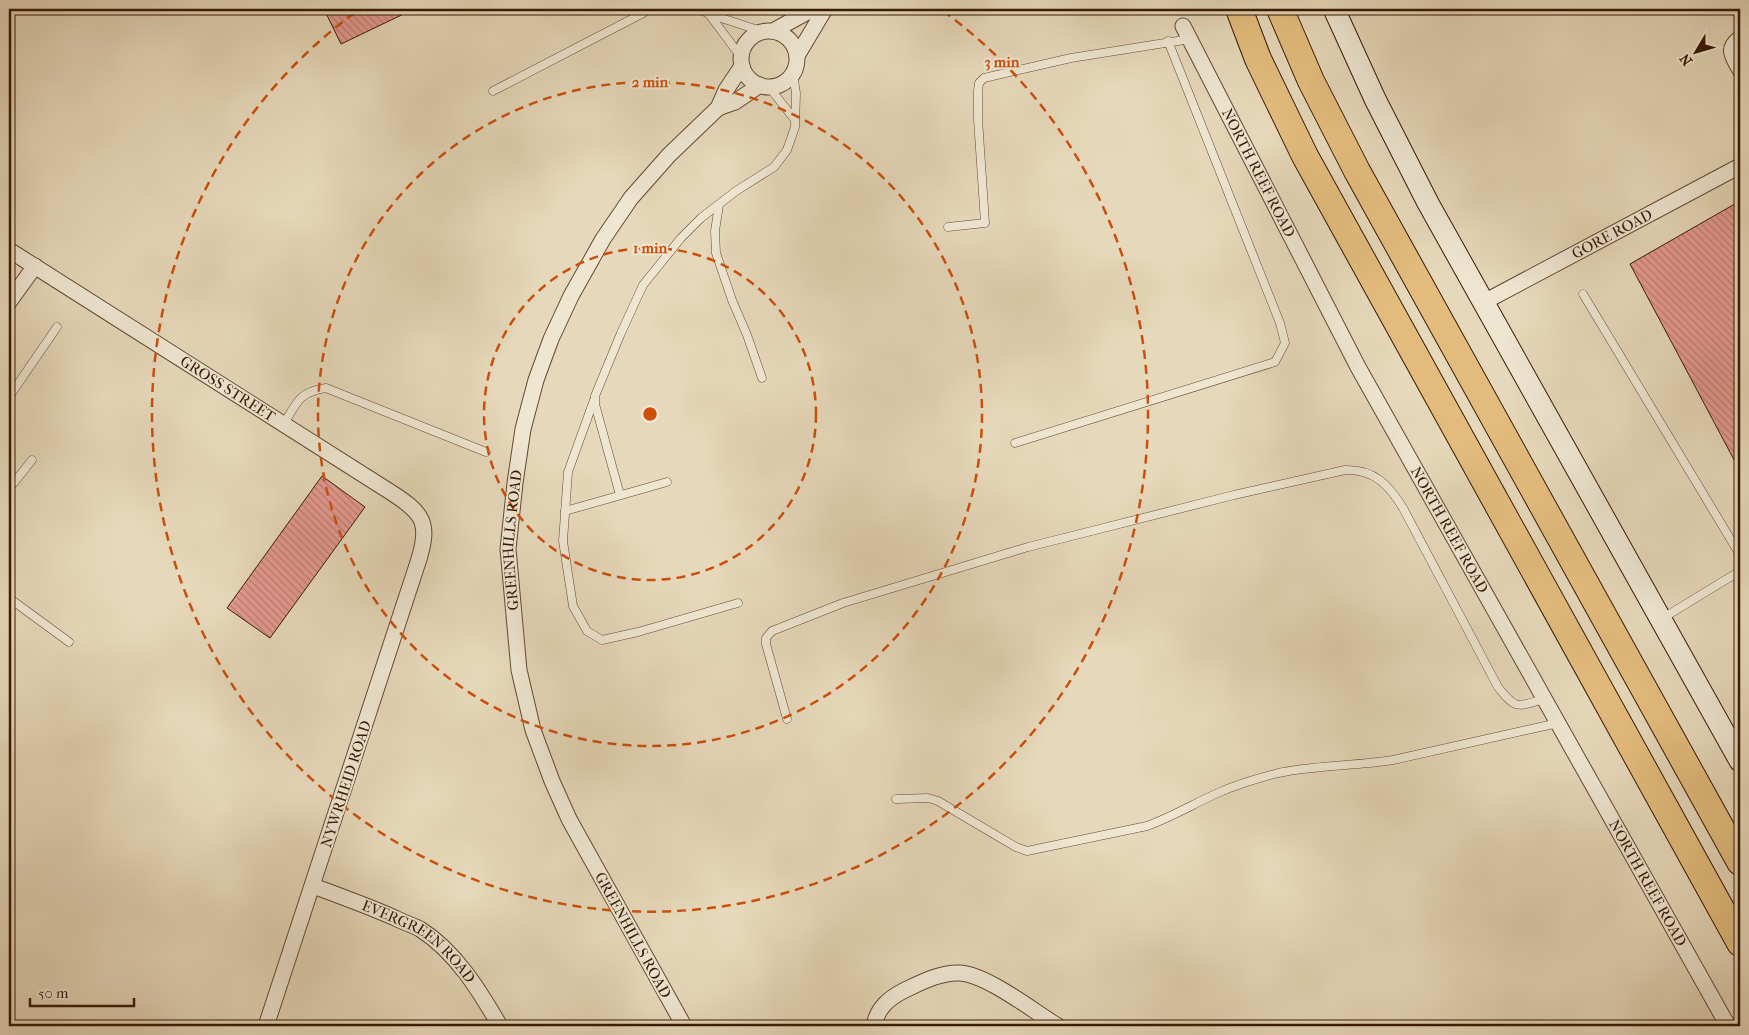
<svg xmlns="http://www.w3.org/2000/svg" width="1749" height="1035" viewBox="0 0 1749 1035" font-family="'IM FELL French Canon',serif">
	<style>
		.building { fill: url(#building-back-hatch); stroke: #371905 }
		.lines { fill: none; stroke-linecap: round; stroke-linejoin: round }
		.lane-casing { stroke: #634932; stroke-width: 9 }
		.street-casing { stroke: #634932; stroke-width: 17 }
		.secondary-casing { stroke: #371905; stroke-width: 23 }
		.highway-casing { stroke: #371905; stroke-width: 28 }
		.lane { stroke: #efe6d2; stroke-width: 8 }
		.street { stroke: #efe6d2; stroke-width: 15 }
		.secondary { stroke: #efe6d2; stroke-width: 21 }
		.highway { stroke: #e3bc7d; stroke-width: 26 }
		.ring { fill: none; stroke: #cd4f0b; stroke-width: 2.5; stroke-dasharray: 9 6 }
		.labels { text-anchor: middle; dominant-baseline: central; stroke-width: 4; stroke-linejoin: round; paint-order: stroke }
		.street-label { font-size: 15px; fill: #371905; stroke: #efe6d2 }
		.centre { fill: #cd4f0b; stroke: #efe6d2; stroke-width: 2.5 }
		.ring-label { font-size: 15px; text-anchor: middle; font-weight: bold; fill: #cd4f0b; stroke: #efe6d2; stroke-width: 4; stroke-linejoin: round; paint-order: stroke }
	</style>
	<defs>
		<pattern id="building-back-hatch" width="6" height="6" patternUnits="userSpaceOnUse" patternTransform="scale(1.25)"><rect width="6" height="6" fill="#e49990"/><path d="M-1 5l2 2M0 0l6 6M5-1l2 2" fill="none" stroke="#ba7c74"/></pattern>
	</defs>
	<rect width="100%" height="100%" fill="#e6d8ba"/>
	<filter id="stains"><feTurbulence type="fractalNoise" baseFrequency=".004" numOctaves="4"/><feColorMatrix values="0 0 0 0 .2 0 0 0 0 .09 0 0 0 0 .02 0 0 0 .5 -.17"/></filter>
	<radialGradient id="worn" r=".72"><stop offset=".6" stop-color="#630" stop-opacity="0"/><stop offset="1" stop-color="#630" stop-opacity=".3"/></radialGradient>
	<g class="building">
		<path d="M324,9H414L341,44Z"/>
		<path d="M1740,201V471L1630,264Z"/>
		<path d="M322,476L365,507L270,638L227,608Z"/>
	</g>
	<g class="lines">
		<defs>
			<g id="lane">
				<path d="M699,9L709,14L764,32"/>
				<path d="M709,14L741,57"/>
				<path d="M769,87L795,120"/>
				<path d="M493,91L651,9"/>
				<path d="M719,205L715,231L716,253L732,300L747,335L762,378"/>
				<path d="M948,227L985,223L978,119V91L979,83L984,78L1071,58L1190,39"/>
				<path d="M1583,294L1740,555"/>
				<path d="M9,397L57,327"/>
				<path d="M594,400L568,472L563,541L573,606L587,631L602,640L638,632L738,603"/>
				<path d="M284,424C297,402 299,392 326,388L486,452"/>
				<path d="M1015,443L1275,362L1285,343L1280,323L1168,41"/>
				<path d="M9,489L32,460"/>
				<path d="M620,495L595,404V396L621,333L643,285L681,238L701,218L736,191L774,167L787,150L795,127L796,93L793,74"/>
				<path d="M565,511L667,482"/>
				<path d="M9,598L69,642"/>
				<path d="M1663,618L1740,571"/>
				<path d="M787,719L766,644V638L772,631L843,603L1028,547L1234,495L1345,470C1374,469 1389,485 1403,508L1498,687C1516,710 1517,707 1544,699"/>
				<path d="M896,799L928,798L938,801L1016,847L1027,851L1147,826C1172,817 1195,803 1220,792C1238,784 1259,778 1278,773C1316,765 1355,766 1393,760L1558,723"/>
			</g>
			<g id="street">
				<path id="s1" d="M1183,26L1358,367L1728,1026"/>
				<path d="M773,31L813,9"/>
				<circle cx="769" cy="59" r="28"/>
				<path d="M1740,38C1725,49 1733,57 1740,70"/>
				<path d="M797,56L825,9"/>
				<path d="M718,108L735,102L760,85"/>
				<path id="s2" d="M9,250L392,493C423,513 430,523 419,559L266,1026"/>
				<path d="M9,302L35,266"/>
				<path id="s3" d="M1484,302L1740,166"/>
				<path id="s4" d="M313,886C340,896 368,906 395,918C403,922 412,925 420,929C456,952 479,990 500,1026"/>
				<path id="s5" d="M684,1026L569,819L552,781L533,730L519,670L508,549L515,483L523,429L536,380L551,339L571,296L603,239L631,198L669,155L718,108L726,90L742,66"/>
				<path d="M874,1026C877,1008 889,998 905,990C922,982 941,972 960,973C988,975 1033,1011 1058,1026"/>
			</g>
			<path id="secondary" d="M1334,9L1375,99L1428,203L1740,761"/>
			<g id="highway">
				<path d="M1239,9L1258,59L1305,156L1740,943"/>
				<path d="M1280,9L1311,81L1357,171L1740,862"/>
			</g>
		</defs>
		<use href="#lane" class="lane-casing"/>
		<use href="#street" class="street-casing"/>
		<use href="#secondary" class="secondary-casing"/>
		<use href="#highway" class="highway-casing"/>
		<use href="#lane" class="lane"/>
		<use href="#street" class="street"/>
		<use href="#secondary" class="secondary"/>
		<use href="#highway" class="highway"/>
	</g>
	<g class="ring">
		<circle cx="650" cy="414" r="166"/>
		<circle cx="650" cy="414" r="332"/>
		<path d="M943 11A498 498 0 1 1 357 11"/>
	</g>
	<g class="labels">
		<g class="street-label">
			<text stroke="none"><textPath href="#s1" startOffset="165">NORTH REEF ROAD</textPath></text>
			<text stroke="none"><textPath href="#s3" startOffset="145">GORE ROAD</textPath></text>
			<text stroke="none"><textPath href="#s2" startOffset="259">GROSS STREET</textPath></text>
			<text stroke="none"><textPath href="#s1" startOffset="570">NORTH REEF ROAD</textPath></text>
			<text stroke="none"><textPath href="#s5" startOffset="525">GREENHILLS ROAD</textPath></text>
			<text transform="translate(346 784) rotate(-72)">NYWRHEID ROAD</text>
			<text stroke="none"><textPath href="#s1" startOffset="975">NORTH REEF ROAD</textPath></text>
			<text transform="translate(633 935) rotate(61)">GREENHILLS ROAD</text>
			<text stroke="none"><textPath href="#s4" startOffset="121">EVERGREEN ROAD</textPath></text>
		</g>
	</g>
	<circle cx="650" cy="414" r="8" class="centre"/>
	<g class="ring-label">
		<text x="1002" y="67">3 min</text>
		<text x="650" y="87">2 min</text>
		<text x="650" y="253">1 min</text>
	</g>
	<rect width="1749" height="1035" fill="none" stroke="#e6d8ba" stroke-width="30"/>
	<rect x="10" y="10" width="1729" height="1015" fill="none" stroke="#371905" stroke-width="2.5"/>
	<rect x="15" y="15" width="1719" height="1005" fill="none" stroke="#371905"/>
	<g transform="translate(1696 52) rotate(232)" stroke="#efe6d2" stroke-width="4" paint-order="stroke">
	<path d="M0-4L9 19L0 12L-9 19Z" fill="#371905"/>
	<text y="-8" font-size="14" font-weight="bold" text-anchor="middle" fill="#371905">N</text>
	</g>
	<path d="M30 998v8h104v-8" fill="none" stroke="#371905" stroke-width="2.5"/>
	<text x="38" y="998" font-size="15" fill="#371905" stroke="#efe6d2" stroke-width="4" paint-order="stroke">50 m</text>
	<rect width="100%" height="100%" filter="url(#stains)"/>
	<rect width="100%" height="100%" fill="url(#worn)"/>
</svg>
